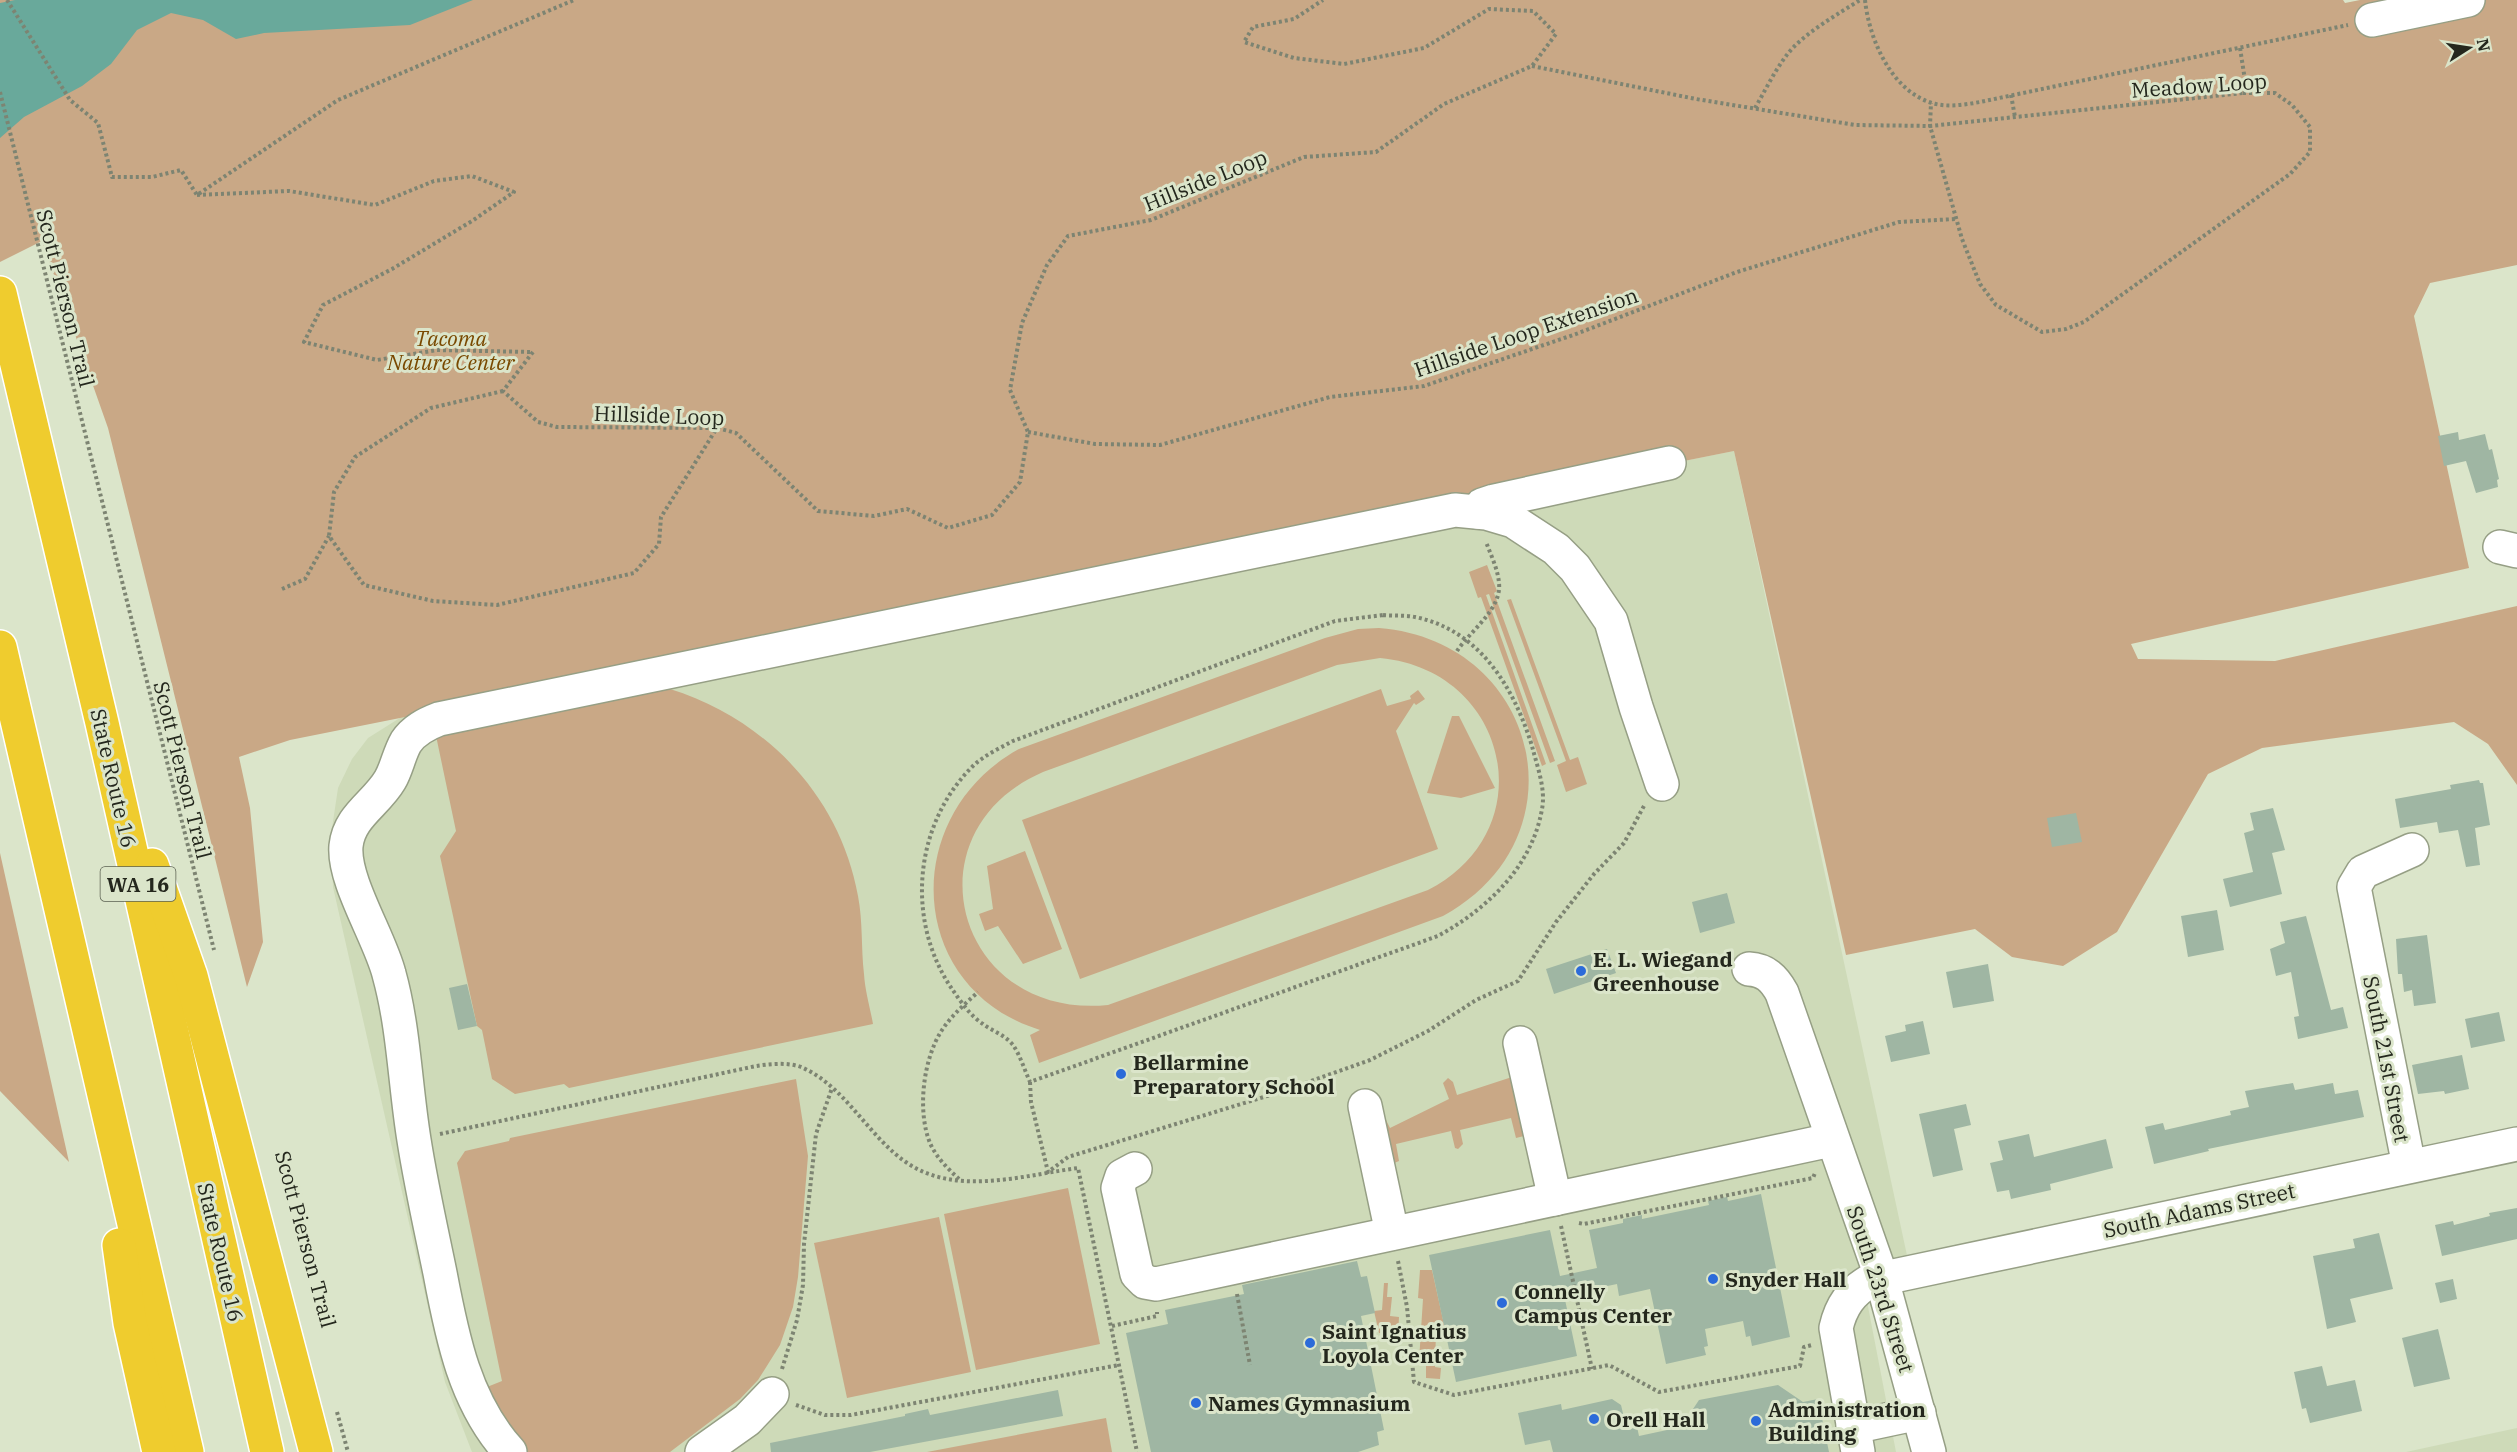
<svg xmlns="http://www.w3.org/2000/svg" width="2517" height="1452" viewBox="0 0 2517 1452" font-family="'IBM Plex Serif',serif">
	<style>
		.built { fill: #cedab8 }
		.green { fill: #c9a886; fill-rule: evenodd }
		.water { fill: #69a99b }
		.building { fill: #9fb6a3 }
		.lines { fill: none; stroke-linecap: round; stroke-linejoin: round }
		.minor-casing { stroke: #969f85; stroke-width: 36 }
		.highway-casing { stroke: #fff; stroke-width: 36 }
		.path { stroke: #7d8472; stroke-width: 4; stroke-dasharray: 3 3; stroke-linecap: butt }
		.minor { stroke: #fff; stroke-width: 33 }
		.highway { stroke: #efcc2e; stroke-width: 33 }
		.poi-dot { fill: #2c6bd9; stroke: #dbe5ca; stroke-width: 2 }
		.labels { text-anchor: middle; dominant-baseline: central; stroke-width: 6; stroke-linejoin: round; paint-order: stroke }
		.shield { fill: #dbe5ca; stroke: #5b6051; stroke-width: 1.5 }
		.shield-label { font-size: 20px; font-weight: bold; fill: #24271d }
		.street-label { font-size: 21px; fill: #24271d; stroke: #dbe5ca }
		.park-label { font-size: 21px; font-style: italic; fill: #794900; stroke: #dbe5ca }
		.poi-label { font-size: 21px; font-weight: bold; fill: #24271d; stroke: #dbe5ca; text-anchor: start }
	</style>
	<rect width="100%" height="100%" fill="#dbe5ca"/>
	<g class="built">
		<path d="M1734,451L1908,1260L1861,1270L1896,1452H472L445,1382L333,887L331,835L338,788L352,759L368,738L403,716Z"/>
		<path d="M2517,1428V1452H2406Z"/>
	</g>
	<g class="green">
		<path d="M0,0H2343L2345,3L2360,0H2517V265L2430,283L2414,316L2469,568L2131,644L2138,659L2275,661L2517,606V785L2488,744L2454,722L2262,748L2208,774L2117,932L2063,966L2012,957L1975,929L1846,955L1734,451L290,740L239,757L250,808L263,942L247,987L108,428L42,241L0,262Z"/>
		<path d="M1487,565L1497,591L1494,593L1555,761L1550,763L1489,594L1486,595L1546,764L1542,766L1481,597L1478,598L1469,572Z"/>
		<path d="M1511,599L1570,760L1578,757L1587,784L1566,792L1557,765L1566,761L1507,600Z"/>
		<path d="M1379,628C1540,641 1586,838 1443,916L1039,1063L1030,1035L1040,1030C905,988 899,815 1019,749L1325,638L1358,629ZM1380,658C1509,670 1545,830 1428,890L1108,1005C956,1020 905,832 1043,772L1337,665Z"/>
		<path d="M670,689C766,719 840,796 858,896C863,922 861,948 864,974C865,991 870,1007 873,1024L569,1088L564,1084L515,1094L492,1079L482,1030L477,1026L440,856L456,831L435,731Z"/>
		<path d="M1381,689L1387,706L1411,699L1410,696L1418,690L1425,699L1416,705L1414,703L1396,731L1438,849L1080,979L1022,820Z"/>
		<path d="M1452,716H1459L1495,788L1461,798L1427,793Z"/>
		<path d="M1025,851L1062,949L1023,964L998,926L985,931L979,914L993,909L987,866Z"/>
		<path d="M0,853L69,1162L0,1091Z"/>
		<path d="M1512,1077L1524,1136L1516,1138L1511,1118L1460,1130L1463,1144L1458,1149L1455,1148L1451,1131L1396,1144L1399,1161L1392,1164L1382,1112L1390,1128L1449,1099L1443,1083L1448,1078L1453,1082L1457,1095Z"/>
		<path d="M796,1079L808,1156L798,1277L793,1307L780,1345L758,1380L740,1399L670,1452H520L482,1389L502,1381L457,1163L465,1151L509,1141L510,1138Z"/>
		<path d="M1068,1188L1100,1344L976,1370L944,1214Z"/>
		<path d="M939,1217L971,1372L847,1398L814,1243Z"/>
		<path d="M1420,1270H1432L1445,1329L1436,1332L1435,1367L1441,1368L1440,1379L1426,1378V1362L1419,1361L1423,1299L1418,1298Z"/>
		<path d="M1384,1283H1388L1387,1297H1392L1390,1316L1399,1317L1398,1334L1379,1333L1374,1311L1382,1310Z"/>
		<path d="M1106,1418L1112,1452H927Z"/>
	</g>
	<path class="water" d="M15,0H473L410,25L264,33L236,39L203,20L171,13L137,30L111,64L82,86L24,117L0,138V3Z"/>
	<g class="building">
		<path d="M2458,432L2459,440L2485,434L2489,450L2492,449L2499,479L2497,480L2498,487L2476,493L2466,461L2444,466L2438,436Z"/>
		<path d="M2479,780L2480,783H2483L2490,825L2475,828L2480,865L2466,867L2458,830L2439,833L2437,822L2400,828L2395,799L2451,789L2450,785Z"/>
		<path d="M2273,808L2285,850L2272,853L2282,894L2230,907L2223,879L2253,872L2244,833L2254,830L2250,813Z"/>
		<path d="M2076,813L2082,842L2052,847L2047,818Z"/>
		<path d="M1727,893L1735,923L1700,933L1692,902Z"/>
		<path d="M2217,910L2224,950L2188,957L2181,916Z"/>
		<path d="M2306,916L2331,1010L2343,1007L2348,1028L2298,1039L2294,1017L2299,1016L2291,972L2276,976L2270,949L2285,943L2280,922Z"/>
		<path d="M2427,935L2436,1003L2414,1006L2412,990L2404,992L2402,974H2398L2396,939Z"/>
		<path d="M1607,949L1616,973L1554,994L1546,969Z"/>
		<path d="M1988,964L1994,1001L1953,1008L1946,972Z"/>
		<path d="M467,984L477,1026L458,1030L449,988Z"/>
		<path d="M2499,1012L2505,1041L2471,1048L2465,1019Z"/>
		<path d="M1923,1021L1930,1054L1891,1062L1885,1036L1906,1031L1905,1025Z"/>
		<path d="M2462,1055L2469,1089L2445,1094L2444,1091L2418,1094L2412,1065Z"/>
		<path d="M2293,1083L2295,1090L2333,1083L2335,1094L2358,1090L2364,1117L2208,1149L2209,1151L2154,1164L2145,1127L2163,1123L2165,1130L2231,1115L2230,1111L2249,1107L2245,1091Z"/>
		<path d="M1966,1104L1971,1125L1954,1129L1963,1170L1933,1177L1919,1114Z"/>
		<path d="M2029,1134L2034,1157L2106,1139L2113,1168L2050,1184L2051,1190L2011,1199L2009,1190L1997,1192L1990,1163L2003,1160L1998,1141Z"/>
		<path d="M1761,1194L1790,1337L1752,1346L1750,1336L1746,1337L1743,1321L1705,1329L1708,1346L1704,1347L1706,1355L1666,1364L1650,1289L1619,1296L1617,1284L1564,1295L1577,1356L1456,1382L1429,1255L1550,1230L1560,1276L1597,1268L1589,1230L1623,1223V1219L1642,1215V1219L1709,1205L1708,1201L1727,1197L1728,1201Z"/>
		<path d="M2517,1208V1239L2442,1256L2435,1225L2453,1221L2454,1225L2490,1216L2489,1213Z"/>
		<path d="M2379,1233L2393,1289L2350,1299L2356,1322L2327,1329L2313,1256L2355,1248L2353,1239Z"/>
		<path d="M1357,1261L1361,1277L1367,1276L1375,1313L1361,1316L1384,1430L1377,1432L1379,1445L1358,1452H1151L1126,1333L1168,1324L1165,1310L1244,1294L1242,1285Z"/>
		<path d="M2453,1279L2457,1299L2440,1303L2435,1283Z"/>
		<path d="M2438,1329L2450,1379L2414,1387L2402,1338Z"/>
		<path d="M2322,1366L2327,1386L2355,1380L2362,1411L2310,1423L2306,1408L2302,1409L2294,1372Z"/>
		<path d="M1778,1385L1803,1402L1818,1399L1829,1452H1553L1550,1440L1525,1445L1518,1413L1561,1404L1562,1410L1612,1399L1621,1405L1627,1430L1637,1427L1639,1436L1681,1427L1699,1400Z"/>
		<path d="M1058,1390L1063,1416L870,1452H771L770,1443L905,1416V1414L928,1409L930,1415Z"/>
	</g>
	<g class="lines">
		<defs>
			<g id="minor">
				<path d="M2372,20L2468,0"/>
				<path d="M1477,512L1482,505L1494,501L1669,463"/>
				<path d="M2500,547L2517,551"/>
				<path d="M1749,969C1765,970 1774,978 1782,993L1881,1276L1929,1452"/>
				<path d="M1520,1043L1555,1199"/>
				<path d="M1365,1106L1392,1233"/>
				<path d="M2409,1166L2354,887L2363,872L2412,850"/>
				<path d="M1135,1169L1122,1176L1118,1188L1137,1274L1145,1282L1156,1284L1831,1140"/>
				<path d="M1853,1427L1919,1413"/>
				<path d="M510,1452C465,1403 452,1337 440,1273C431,1229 421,1185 414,1140C405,1085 404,1028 389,974C380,938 343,881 346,846C349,816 376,804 390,780C397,768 399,754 406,742C414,730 426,724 439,719L1455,510L1486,513L1513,521L1556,549L1575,568L1611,621L1636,707L1662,784"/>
				<path d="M702,1452L747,1420L772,1394"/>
				<path d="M1858,1452L1836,1328C1841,1306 1851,1292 1870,1281L2517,1144"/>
			</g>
			<g id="highway">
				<path d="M0,293L102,723L267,1452"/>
				<path d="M0,647L187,1452"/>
				<path d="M152,865L191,976L316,1452"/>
				<path d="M119,1245L130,1323L159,1452"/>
			</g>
		</defs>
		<use href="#minor" class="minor-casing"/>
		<use href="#highway" class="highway-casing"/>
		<g class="path">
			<path d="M7,0L70,100L98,123L112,177H152L181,170L197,195L338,100L574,0"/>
			<path d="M1865,0C1869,38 1890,88 1929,102C1945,108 1963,105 1980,102L2348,25"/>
			<path d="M2240,48L2247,93"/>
			<path d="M1532,66L1696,99L1855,125L1930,126L1931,103"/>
			<path d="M0,92L214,950"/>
			<path d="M2243,93H2275L2292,105L2310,127V152L2290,174L2084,322L2066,329L2042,332L1996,305L1980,284L1962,239L1930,126Z"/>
			<path d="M2011,95L2015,117"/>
			<path d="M1755,108C1765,91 1774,72 1786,56C1801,35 1838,14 1860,0"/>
			<path d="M197,195L289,191L375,205L434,181L472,176L514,192L472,221L392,269L323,305L304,342L377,360L437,350L533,352L503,391L538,422L557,427L717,428L736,433L818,511L874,516L907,509L948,528L992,515L1020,482L1028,432L1010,390L1022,323L1047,265L1068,236L1151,220L1304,157L1376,152L1444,104L1532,66L1556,34L1533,11L1489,9L1424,48L1344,64L1294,58L1244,42L1253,27L1294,19L1323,0"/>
			<path d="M503,391L431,408L355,457L334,492L329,536L364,585L433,601L497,605L634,573L659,544L661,517L717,428"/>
			<path d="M1028,432L1095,444L1160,445L1330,397L1424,386L1576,334L1737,272L1899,222L1956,219"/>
			<path d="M282,589L305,579L329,536"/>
			<path d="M1383,615C1394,616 1405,615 1415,617C1480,630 1514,688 1532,746C1537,766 1546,789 1542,809C1532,867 1487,909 1438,936L1030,1082C1025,1071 1020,1055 1013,1045C1005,1035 992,1031 983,1024C970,1016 959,999 950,986C905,917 915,822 974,765C985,755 1000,748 1013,741L1335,621Z"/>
			<path d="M1457,651C1470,631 1502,609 1499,583C1498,570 1491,555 1486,542"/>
			<path d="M1030,1082L1031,1102L1048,1172L1068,1157L1277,1093L1370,1060L1428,1031L1476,1000L1518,981L1556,922L1594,874L1624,843L1645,804"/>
			<path d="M440,1134L756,1066C770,1064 787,1062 801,1067C853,1089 876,1156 929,1174C975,1191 1032,1174 1078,1168L1137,1452"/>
			<path d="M959,1179C948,1169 936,1157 930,1143C917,1111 923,1059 942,1030C952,1015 965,1004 978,992"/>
			<path d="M1579,1223L1584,1224L1813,1178L1815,1173"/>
			<path d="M1561,1226L1592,1369"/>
			<path d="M1398,1261L1407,1307L1414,1382L1454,1395L1609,1365L1659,1392L1800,1366L1804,1347L1812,1345"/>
			<path d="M1237,1294L1250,1365"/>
			<path d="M1112,1326L1157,1316V1312"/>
			<path d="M782,1369L797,1320L803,1285L804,1244L816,1134L832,1088"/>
			<path d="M796,1405L825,1415H851L1119,1365"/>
			<path d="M337,1412L348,1452"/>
		</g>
		<use href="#minor" class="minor"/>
		<use href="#highway" class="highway"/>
	</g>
	<g class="poi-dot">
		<circle cx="1581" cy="971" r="6"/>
		<circle cx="1121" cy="1074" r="6"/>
		<circle cx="1713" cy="1279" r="6"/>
		<circle cx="1502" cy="1303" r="6"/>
		<circle cx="1310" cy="1343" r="6"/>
		<circle cx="1196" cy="1403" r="6"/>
		<circle cx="1594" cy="1419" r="6"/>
		<circle cx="1756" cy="1421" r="6"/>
	</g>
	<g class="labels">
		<rect class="shield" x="100.5" y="867" width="75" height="34" rx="4.5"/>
		<g class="shield-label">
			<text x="138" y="884">WA 16</text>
		</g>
		<g class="street-label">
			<text transform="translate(2199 85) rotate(-4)">Meadow Loop</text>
			<text transform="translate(1205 180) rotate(-22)">Hillside Loop</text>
			<text transform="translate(66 298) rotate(76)">Scott Pierson Trail</text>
			<text transform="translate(1526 332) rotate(-19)">Hillside Loop Extension</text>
			<text transform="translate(659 415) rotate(2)">Hillside Loop</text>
			<text transform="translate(183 770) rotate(76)">Scott Pierson Trail</text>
			<text transform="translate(114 778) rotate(77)">State Route 16</text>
			<text transform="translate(2387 1059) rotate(79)">South 21st Street</text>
			<text transform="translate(2199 1210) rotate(-12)">South Adams Street</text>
			<text transform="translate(306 1239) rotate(75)">Scott Pierson Trail</text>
			<text transform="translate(221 1252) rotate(77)">State Route 16</text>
			<text transform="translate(1881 1289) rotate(72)">South 23rd Street</text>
		</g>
		<g class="park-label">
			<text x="451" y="338">Tacoma<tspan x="451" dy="24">Nature Center</tspan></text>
		</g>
		<g class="poi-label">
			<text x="1593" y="959">E. L. Wiegand<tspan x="1593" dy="24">Greenhouse</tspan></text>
			<text x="1133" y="1062">Bellarmine<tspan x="1133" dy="24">Preparatory School</tspan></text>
			<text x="1725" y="1279">Snyder Hall</text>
			<text x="1514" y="1291">Connelly<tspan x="1514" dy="24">Campus Center</tspan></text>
			<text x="1322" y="1331">Saint Ignatius<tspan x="1322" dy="24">Loyola Center</tspan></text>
			<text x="1208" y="1403">Names Gymnasium</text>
			<text x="1768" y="1409">Administration<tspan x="1768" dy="24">Building</tspan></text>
			<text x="1606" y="1419">Orell Hall</text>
		</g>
	</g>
	<g transform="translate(2469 48) rotate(78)" stroke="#dbe5ca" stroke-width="4.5" paint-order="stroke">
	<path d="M0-4.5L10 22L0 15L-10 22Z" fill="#24271d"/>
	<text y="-9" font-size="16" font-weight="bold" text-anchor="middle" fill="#24271d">N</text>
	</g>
</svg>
